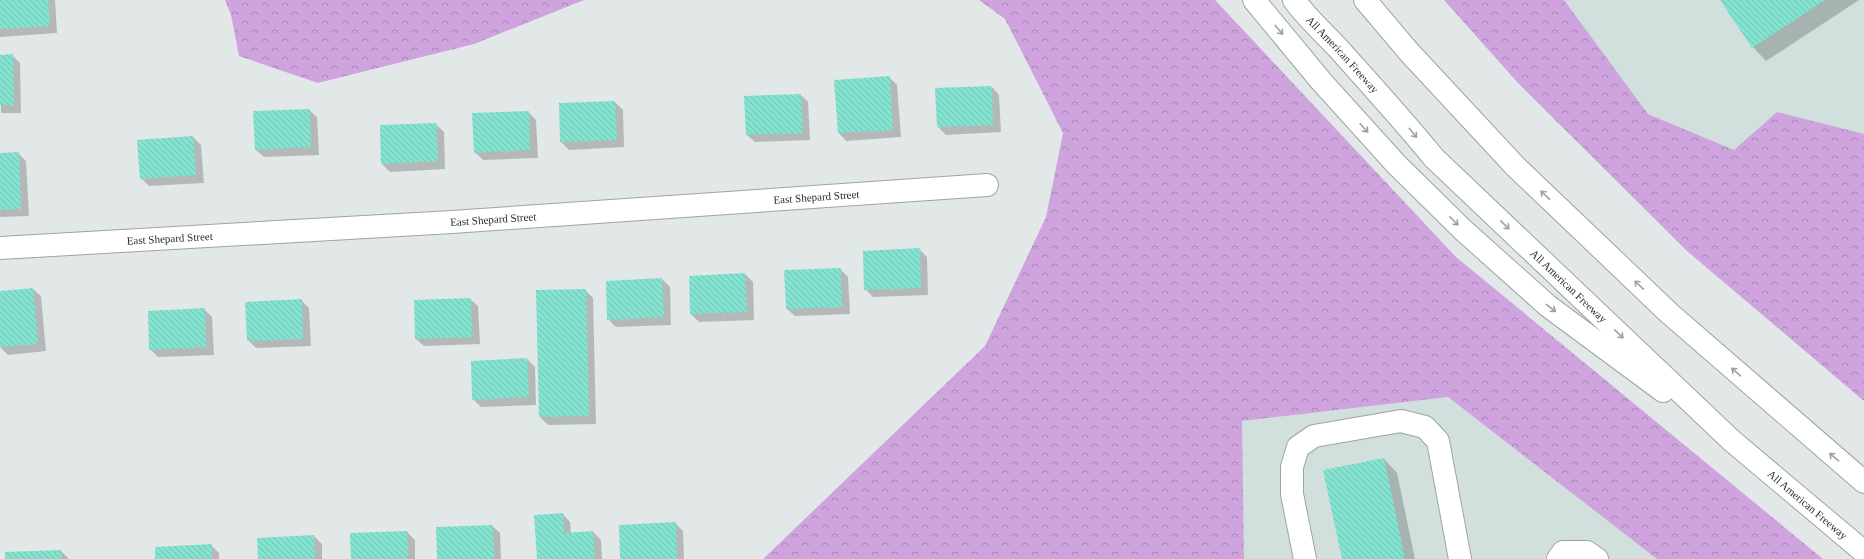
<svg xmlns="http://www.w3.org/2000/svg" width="1864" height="559" viewBox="0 0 1864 559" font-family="Georgia,serif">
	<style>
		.built { fill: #d1e0dc }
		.forest { fill: url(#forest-crowns) }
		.shadow { fill: #0003 }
		.building { fill: url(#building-back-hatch) }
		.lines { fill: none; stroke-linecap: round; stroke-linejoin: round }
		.minor-casing { stroke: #9ea4a3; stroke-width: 24 }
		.highway-casing { stroke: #9ea4a3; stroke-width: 24 }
		.minor { stroke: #fff; stroke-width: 22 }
		.highway { stroke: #fff; stroke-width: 22 }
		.oneway { stroke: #9fa0a0 }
		.labels { text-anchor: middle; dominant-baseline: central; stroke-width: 4; stroke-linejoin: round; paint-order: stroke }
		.street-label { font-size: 11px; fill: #2a2c2c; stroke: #eff6f4 }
	</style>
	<defs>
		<pattern id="forest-crowns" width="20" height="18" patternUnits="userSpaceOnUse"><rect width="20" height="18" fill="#cfa4de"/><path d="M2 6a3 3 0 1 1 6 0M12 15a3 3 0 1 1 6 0" fill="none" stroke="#a886b4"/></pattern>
		<pattern id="building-back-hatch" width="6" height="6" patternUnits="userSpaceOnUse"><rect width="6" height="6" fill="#84e2d0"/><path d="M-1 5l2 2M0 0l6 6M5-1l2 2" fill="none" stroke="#72c2b3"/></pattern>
	</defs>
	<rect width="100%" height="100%" fill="#e2e8e7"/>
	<g class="built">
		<path d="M1564,0H1864V369L1648,114Z"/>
		<path d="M1448,397L1657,559H1244L1242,421Z"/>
	</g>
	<g class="forest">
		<path d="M225,0H584L474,44L318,83L239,56L231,15Z"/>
		<path d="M979,0H1215L1456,257L1823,559H1657L1448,397L1242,421L1244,559H763L985,346L1046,217L1063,133L1005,19Z"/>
		<path d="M1444,0H1564L1648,114L1734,150L1777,112L1864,134V401L1687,251L1518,83Z"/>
	</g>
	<g class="shadow">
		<path d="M0,0H55L57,33L0,37Z"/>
		<path d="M1721,0H1859L1766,61L1753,47Z"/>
		<path d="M12,55L20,63L21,113H1L0,56Z"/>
		<path d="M889,77L897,85L901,137L846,141L839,133Z"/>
		<path d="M992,87L999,95L1001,132L946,135L938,127Z"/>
		<path d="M801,95L808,102L810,140L755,142L747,135Z"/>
		<path d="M615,102L623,110L624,147L569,150L561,142L560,104Z"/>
		<path d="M309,110L317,117L319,155L264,157L256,150Z"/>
		<path d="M528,112L536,120L538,158L483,160L475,152Z"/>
		<path d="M436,124L444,132L445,169L390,172L382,164Z"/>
		<path d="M193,137L201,145L204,183L149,186L141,178Z"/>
		<path d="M18,153L26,161L29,216L0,217V154Z"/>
		<path d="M919,249L927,257L928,295L873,297L865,289Z"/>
		<path d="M840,269L848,277L850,314L795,316L787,309Z"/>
		<path d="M745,274L753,282L754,320L699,322L691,314Z"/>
		<path d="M662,279L670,287L671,325L616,327L608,319Z"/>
		<path d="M33,289L41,296L46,351L8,355L0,347V292Z"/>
		<path d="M585,290L593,298L596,424L548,425L540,417L538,291Z"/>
		<path d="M470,299L478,306L480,344L424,346L416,339Z"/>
		<path d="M301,300L309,308L311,346L256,348L248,340Z"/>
		<path d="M204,309L212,317L214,355L158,357L150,349Z"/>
		<path d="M527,359L535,367L536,405L481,407L473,399Z"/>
		<path d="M1384,459L1397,473L1415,559H1343Z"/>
		<path d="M563,514L570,522L571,534L593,532L601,540L602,559H538Z"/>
		<path d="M675,523L683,531L684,559H621Z"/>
		<path d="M492,526L500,533L501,559H438Z"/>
		<path d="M407,532L415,540V559H352Z"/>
		<path d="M314,536L322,544V559H259Z"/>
		<path d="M211,545L219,553V559H157Z"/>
		<path d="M61,551L69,559H6Z"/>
	</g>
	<g class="building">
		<path d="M0,0H48L50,26L0,29Z"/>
		<path d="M1720,0H1825L1752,48Z"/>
		<path d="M13,54L14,105H0V55Z"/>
		<path d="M890,76L893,130L838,133L834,80Z"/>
		<path d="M992,86L993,125L937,127L935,88Z"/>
		<path d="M801,94L803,133L746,135L744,96Z"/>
		<path d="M615,101L617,140L560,142L559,103Z"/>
		<path d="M310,109L311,147L255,150L253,111Z"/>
		<path d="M529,111L530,150L474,153L472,113Z"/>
		<path d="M436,123L438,161L381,164L380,125Z"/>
		<path d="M193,136L196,175L140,179L137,140Z"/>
		<path d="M19,152L21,209L0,210V153Z"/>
		<path d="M920,248L921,288L864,290L863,251Z"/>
		<path d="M841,268L842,307L786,309L784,270Z"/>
		<path d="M745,273L747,312L690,314L689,276Z"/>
		<path d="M662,278L664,317L607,320L606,281Z"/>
		<path d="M33,288L38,344L0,347V291Z"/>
		<path d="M586,289L589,416L539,417L536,290Z"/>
		<path d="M471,298L472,337L415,339L414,300Z"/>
		<path d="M302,299L303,339L247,341L245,302Z"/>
		<path d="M205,308L206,347L149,350L148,311Z"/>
		<path d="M527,358L529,397L472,400L471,361Z"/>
		<path d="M1384,458L1405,559H1342L1323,470Z"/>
		<path d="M563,513L564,533L593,531L595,559H537L534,515Z"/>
		<path d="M676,522L677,559H620L619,525Z"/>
		<path d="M493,525L494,559H437L436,527Z"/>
		<path d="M407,531L408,559H351L350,533Z"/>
		<path d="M314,535L315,559H258L257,538Z"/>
		<path d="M212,544V559H155V547Z"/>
		<path d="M61,550L62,559H5V552Z"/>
	</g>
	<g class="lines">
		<defs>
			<g id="minor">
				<path id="s1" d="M0,248L452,222L987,185"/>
				<path d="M1305,559L1292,494V467L1298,447L1314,436L1401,421L1425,427L1438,441L1460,559"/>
				<path d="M1558,559L1563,552H1587L1597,559"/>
			</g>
			<g id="highway">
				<path d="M1254,0L1321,81L1396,164L1463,230L1548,306L1663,391"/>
				<path id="s2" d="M1294,0C1307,18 1322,31 1337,47C1370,84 1403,120 1434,158L1731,440L1864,552"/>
				<path d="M1365,0L1409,52L1515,166L1669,313L1864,482"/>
			</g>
		</defs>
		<use href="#minor" class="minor-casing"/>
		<use href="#highway" class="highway-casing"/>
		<use href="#minor" class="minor"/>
		<use href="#highway" class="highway"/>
	</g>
	<defs><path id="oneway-shaft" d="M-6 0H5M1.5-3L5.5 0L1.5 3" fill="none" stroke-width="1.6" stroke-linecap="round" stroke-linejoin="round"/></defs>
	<g class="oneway">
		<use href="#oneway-shaft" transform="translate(1279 30) rotate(50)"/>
		<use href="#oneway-shaft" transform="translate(1364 128) rotate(48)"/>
		<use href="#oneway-shaft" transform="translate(1413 133) rotate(51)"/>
		<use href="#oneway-shaft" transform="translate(1545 195) rotate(-136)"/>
		<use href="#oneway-shaft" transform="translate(1454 221) rotate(45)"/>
		<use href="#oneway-shaft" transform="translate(1505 225) rotate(44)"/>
		<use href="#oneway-shaft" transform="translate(1639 285) rotate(-136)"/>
		<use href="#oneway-shaft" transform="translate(1551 308) rotate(38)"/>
		<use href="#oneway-shaft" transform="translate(1619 334) rotate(44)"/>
		<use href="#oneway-shaft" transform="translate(1736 372) rotate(-139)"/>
		<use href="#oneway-shaft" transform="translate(1834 457) rotate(-140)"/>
	</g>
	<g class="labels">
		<g class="street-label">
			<text stroke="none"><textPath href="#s2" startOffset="73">All American Freeway</textPath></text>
			<text stroke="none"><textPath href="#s1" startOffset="818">East Shepard Street</textPath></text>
			<text stroke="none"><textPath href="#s1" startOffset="494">East Shepard Street</textPath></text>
			<text stroke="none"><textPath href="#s1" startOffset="170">East Shepard Street</textPath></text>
			<text stroke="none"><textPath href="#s2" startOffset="397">All American Freeway</textPath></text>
			<text stroke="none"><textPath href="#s2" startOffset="721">All American Freeway</textPath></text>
		</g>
	</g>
</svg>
